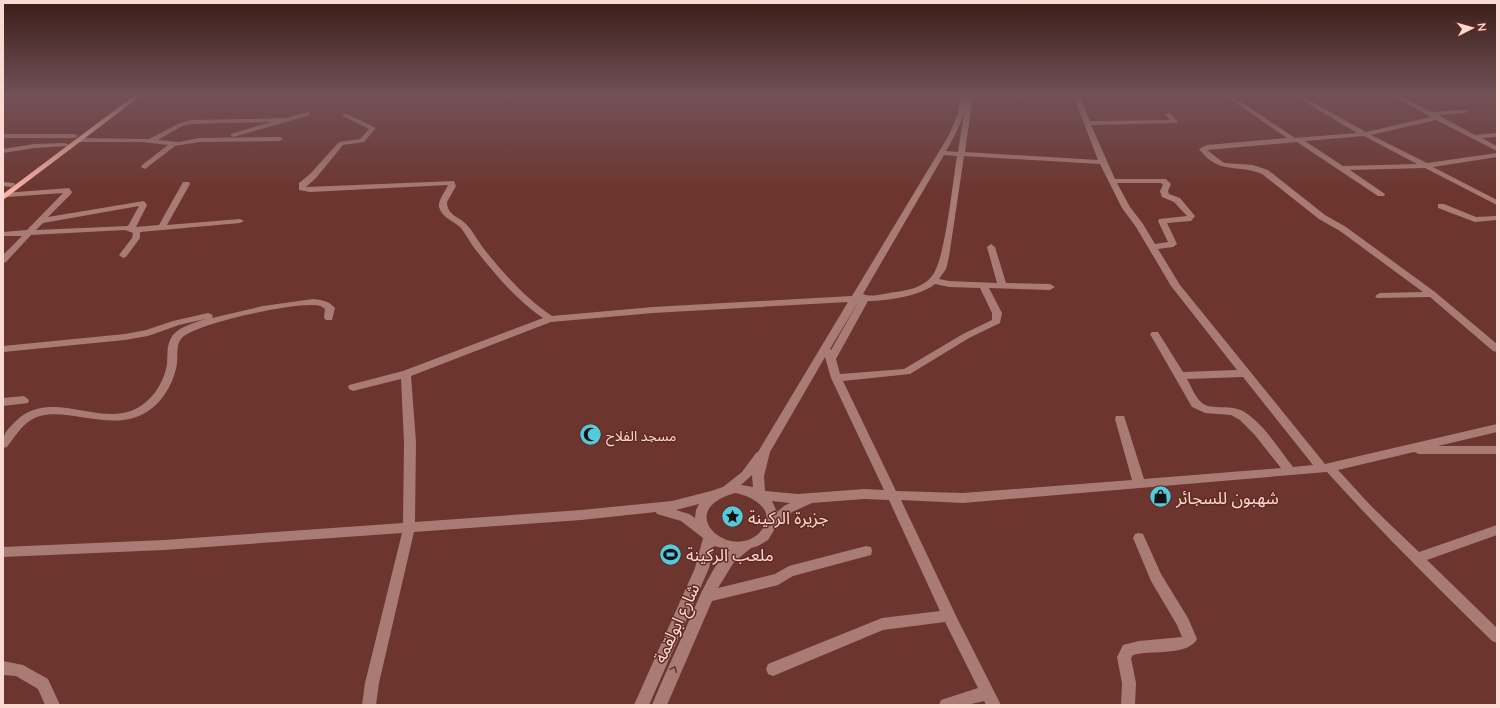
<svg xmlns="http://www.w3.org/2000/svg" width="1500" height="708" viewBox="0 0 1500 708" font-family="Lato,'Noto Sans Arabic',sans-serif">
	<style>
		.lines { fill: none; stroke-linecap: round; stroke-linejoin: round }
		.minor { fill: #a87c75; fill-rule: evenodd }
		.major { fill: #fbb3a8; fill-rule: evenodd }
		.oneway { stroke: #6b362f }
		.labels { text-anchor: middle; dominant-baseline: central; stroke-width: 3; stroke-linejoin: round; paint-order: stroke }
		.poi-label { font-size: 14px; fill: #fcd9d2; stroke: #602a23; text-anchor: start }
		.near-poi-label { font-size: 17px; fill: #fcd9d2; stroke: #602a23; text-anchor: start }
		.near-street-label { font-size: 17px; fill: #fcd9d2; stroke: #602a23 }
	</style>
	<rect width="100%" height="100%" fill="#6c352d"/>
	<g class="lines">
		<g class="minor">
			<path d="M960,95H966L965,108L967,95H973L965,152L1098,160L1073,95H1079L1090,121L1170,120L1165,114L1170,113L1178,122L1177,123L1091,125L1115,179H1166L1171,184L1168,191L1169,194L1180,198L1195,216L1191,221L1167,223L1177,244L1173,247L1158,249L1180,285L1325,464L1497,424V432L1438,446H1497V454H1419L1414,452L1338,470L1372,507L1419,552L1497,525V535L1427,560L1497,628V643L1492,641C1436,586 1380,531 1327,472L963,503L901,500L958,620L1001,705H986L984,701L967,705H939L941,700L978,688L945,622L883,630L773,676L768,674L766,669L768,664L882,618L940,611L889,500L864,499L812,503L792,512L776,527L768,540L758,546L751,548L734,562L718,588L775,574L789,566L866,546L871,547L872,551L871,555L793,576L778,585L712,601L667,705H652C662,680 674,655 685,630C695,608 711,564 730,550L714,546L709,568L649,705H634L695,568L703,538L681,521L657,514L656,512L581,520L414,532L379,683L376,705H362L365,683L402,533L164,550L3,557V547L164,540L403,523L404,442L401,379L353,391L349,389L348,387L349,385L403,371L543,318C516,300 495,274 475,249C470,242 466,235 461,228C454,221 442,218 439,207C438,200 445,192 448,185L310,192L299,190V183L310,174L339,142L360,139L369,129L343,116V114H347L376,128L364,142L343,145L316,178L306,187L454,181L456,186L447,202C447,215 458,216 466,224C473,231 478,241 484,249C504,274 525,298 552,316L653,307L852,296L949,135L958,113ZM964,114L958,152L946,151L955,135ZM944,155L957,156C953,180 945,261 932,276C924,287 909,290 896,292C886,293 872,298 863,294ZM964,156L1100,164L1122,208L1136,227L1171,286L1237,370L1183,372L1158,332H1152L1150,334L1192,407L1205,413L1231,415L1240,420L1254,434L1281,468L1144,479L1125,419L1124,416H1116L1115,419L1132,480L963,493L896,491L843,381L910,374L969,338L1000,323L1002,313L989,288L1050,290L1055,287L1050,284L1006,283L995,247L991,244L987,247L997,283L949,281L939,279L946,269L949,257ZM1117,183H1161L1163,185L1160,191L1162,197L1174,202L1187,216L1159,219L1158,221L1168,242L1155,244L1143,224L1130,207ZM935,284L949,287L980,288L992,313V320L963,334L904,369L840,374L836,359L868,301C887,301 920,296 935,284ZM860,299L831,350L830,349ZM848,302L758,452L756,453L742,472L723,487L711,491L672,501L581,510L415,522L416,442L411,376L551,322L653,313ZM825,357L831,378L884,490L864,489L798,494L765,491L764,476L770,452ZM1243,377L1313,465L1293,467C1279,449 1265,426 1246,413C1232,403 1211,411 1202,403C1195,397 1191,386 1187,379ZM752,475L753,487L741,485ZM735,493C753,496 779,511 760,532C731,563 671,511 735,493ZM772,501L790,503L784,506L777,512ZM699,504L696,510L695,518L689,514L676,510Z"/>
			<path d="M1224,95H1231L1295,138L1357,133L1293,95H1300L1366,132L1431,117L1391,95H1399L1431,112L1467,110L1468,111L1465,113L1438,115L1475,135L1497,133V137L1482,138L1497,146V151L1436,120L1371,135L1427,163L1497,153V157L1433,167L1497,200V205L1425,168L1350,170L1385,194L1384,196H1378L1297,142L1207,150L1224,163L1253,165L1268,170L1325,215L1346,227L1435,292L1497,344V352L1493,351L1430,297L1377,298L1375,296L1380,293L1423,292L1340,231L1319,219L1262,174C1236,163 1220,176 1199,149L1207,145L1287,138ZM1364,136L1417,164L1343,166L1305,141Z"/>
			<path d="M308,112L310,113V115L233,137L231,136V134L271,122L190,124L182,126L158,140L179,142L199,138L280,137L283,139L280,141L199,142L175,146L145,169L141,167L142,165L168,145L142,142H79L76,140L79,138L149,139L178,124L190,120L286,118Z"/>
			<path d="M3,134H75L78,136L75,138H3Z"/>
			<path d="M65,143L69,145L67,146L34,148L3,153V149L34,144Z"/>
			<path d="M3,182L14,183L15,185L11,187L3,186Z"/>
			<path d="M183,182H189L190,184L167,225L240,219L244,221L240,223L140,232V238L126,257L123,258L119,255L132,238L133,233L125,230L31,235L6,262L3,263V255L22,236H3V232L27,230L63,193L7,197H4V193L69,188L72,192L71,194L48,217L144,201L147,205L136,227L159,225ZM139,206L128,226L36,230L43,223Z"/>
			<path d="M1438,204H1444L1476,217L1497,216V220L1475,222L1438,208Z"/>
			<path d="M313,299C322,300 329,301 335,308L332,320H326L324,318L325,309C324,308 321,306 320,306C302,300 191,324 181,339C176,345 178,355 177,363C175,379 165,399 151,409C114,438 62,401 31,420C21,426 14,438 7,447L3,448C3,434 5,432 15,422C47,388 94,424 131,411C150,404 164,384 167,364C168,354 166,344 173,335C181,326 194,323 205,319L179,325L148,336L125,340L3,352V346L125,334L146,330L173,321L208,313L211,314L213,316L212,318L263,306Z"/>
			<path d="M24,396L29,400L28,403L3,406V398Z"/>
			<path d="M1139,533L1143,534L1161,574L1188,618L1197,639C1189,656 1150,650 1133,655L1131,658L1136,683L1135,705H1121L1122,683L1117,657L1123,645L1139,641L1182,637L1177,625L1151,581L1133,538L1135,534Z"/>
			<path d="M3,661L23,665L48,679L60,705H45L38,689L16,676L3,675Z"/>
		</g>
		<path class="major" d="M135,95H142L3,200V194Z"/>
	</g>
	<defs><path id="oneway-chevron" d="M-2-3.5L2.5 0L-2 3.5" fill="none" stroke-width="1.6" stroke-linecap="round" stroke-linejoin="round"/></defs>
	<use class="oneway" href="#oneway-chevron" transform="translate(674 669) rotate(-66)"/>
	<linearGradient id="sky" x2="0" y2="1"><stop stop-color="#3b1d19"/><stop offset="0.49" stop-color="#725157"/><stop offset="1" stop-color="#725157" stop-opacity="0"/></linearGradient>
	<rect width="1500" height="194" fill="url(#sky)"/>
	<defs>
		<symbol id="mosque-disc" viewBox="-11 -11 22 22"><circle r="9.5" fill="#54cadd" stroke="#602a23"/><path d="M3.5-4.9A6 6 0 1 0 3.5 4.9A5 5 0 1 1 3.5-4.9Z" fill="#111"/></symbol>
		<symbol id="shop-disc" viewBox="-11 -11 22 22"><circle r="9.5" fill="#54cadd" stroke="#602a23"/><path d="M-5-2.5h2.3a2.7 3.5 0 0 1 5.4 0H5L5.5 6h-11ZM-1.5-2.5h3a1.5 2.3 0 0 0-3 0Z" fill="#111"/></symbol>
		<symbol id="sight-disc" viewBox="-11 -11 22 22"><circle r="9.5" fill="#54cadd" stroke="#602a23"/><path d="M0-6L1.8-2.2L6-1.7L2.9 1.2L3.7 5.4L0 3.3L-3.7 5.4L-2.9 1.2L-6-1.7L-1.8-2.2Z" fill="#111"/></symbol>
		<symbol id="stadium-disc" viewBox="-11 -11 22 22"><circle r="9.5" fill="#54cadd" stroke="#602a23"/><path d="M0-5a6.5 5 0 1 0 0 10a6.5 5 0 1 0 0-10ZM-3.5-1.8h7v3.6h-7Z" fill="#111"/></symbol>
	</defs>
	<g fill-rule="evenodd">
		<use href="#mosque-disc" x="578" y="422" width="25" height="25"/>
		<use href="#shop-disc" x="1148" y="484" width="25" height="25"/>
		<use href="#sight-disc" x="720" y="504" width="25" height="25"/>
		<use href="#stadium-disc" x="658" y="542" width="25" height="25"/>
	</g>
	<g class="labels">
		<g class="poi-label">
			<text x="606" y="435">مسجد الفلاح</text>
		</g>
		<g class="near-poi-label">
			<text x="1176" y="497">شهبون للسجائر</text>
			<text x="748" y="517">جزيرة الركينة</text>
			<text x="686" y="554">ملعب الركينة</text>
		</g>
		<g class="near-street-label">
			<text transform="translate(676 623) rotate(-65)">شارع ابولقمة</text>
		</g>
	</g>
	<rect width="1500" height="708" fill="none" stroke="#fcd9d2" stroke-width="8"/>
	<g transform="translate(1472 28) rotate(84)" stroke="#602a23" stroke-width="3" paint-order="stroke">
	<path d="M0-3L7 15L0 10L-7 15Z" fill="#fcd9d2"/>
	<text y="-6" font-size="11" font-weight="bold" text-anchor="middle" fill="#fcd9d2">N</text>
	</g>
</svg>
